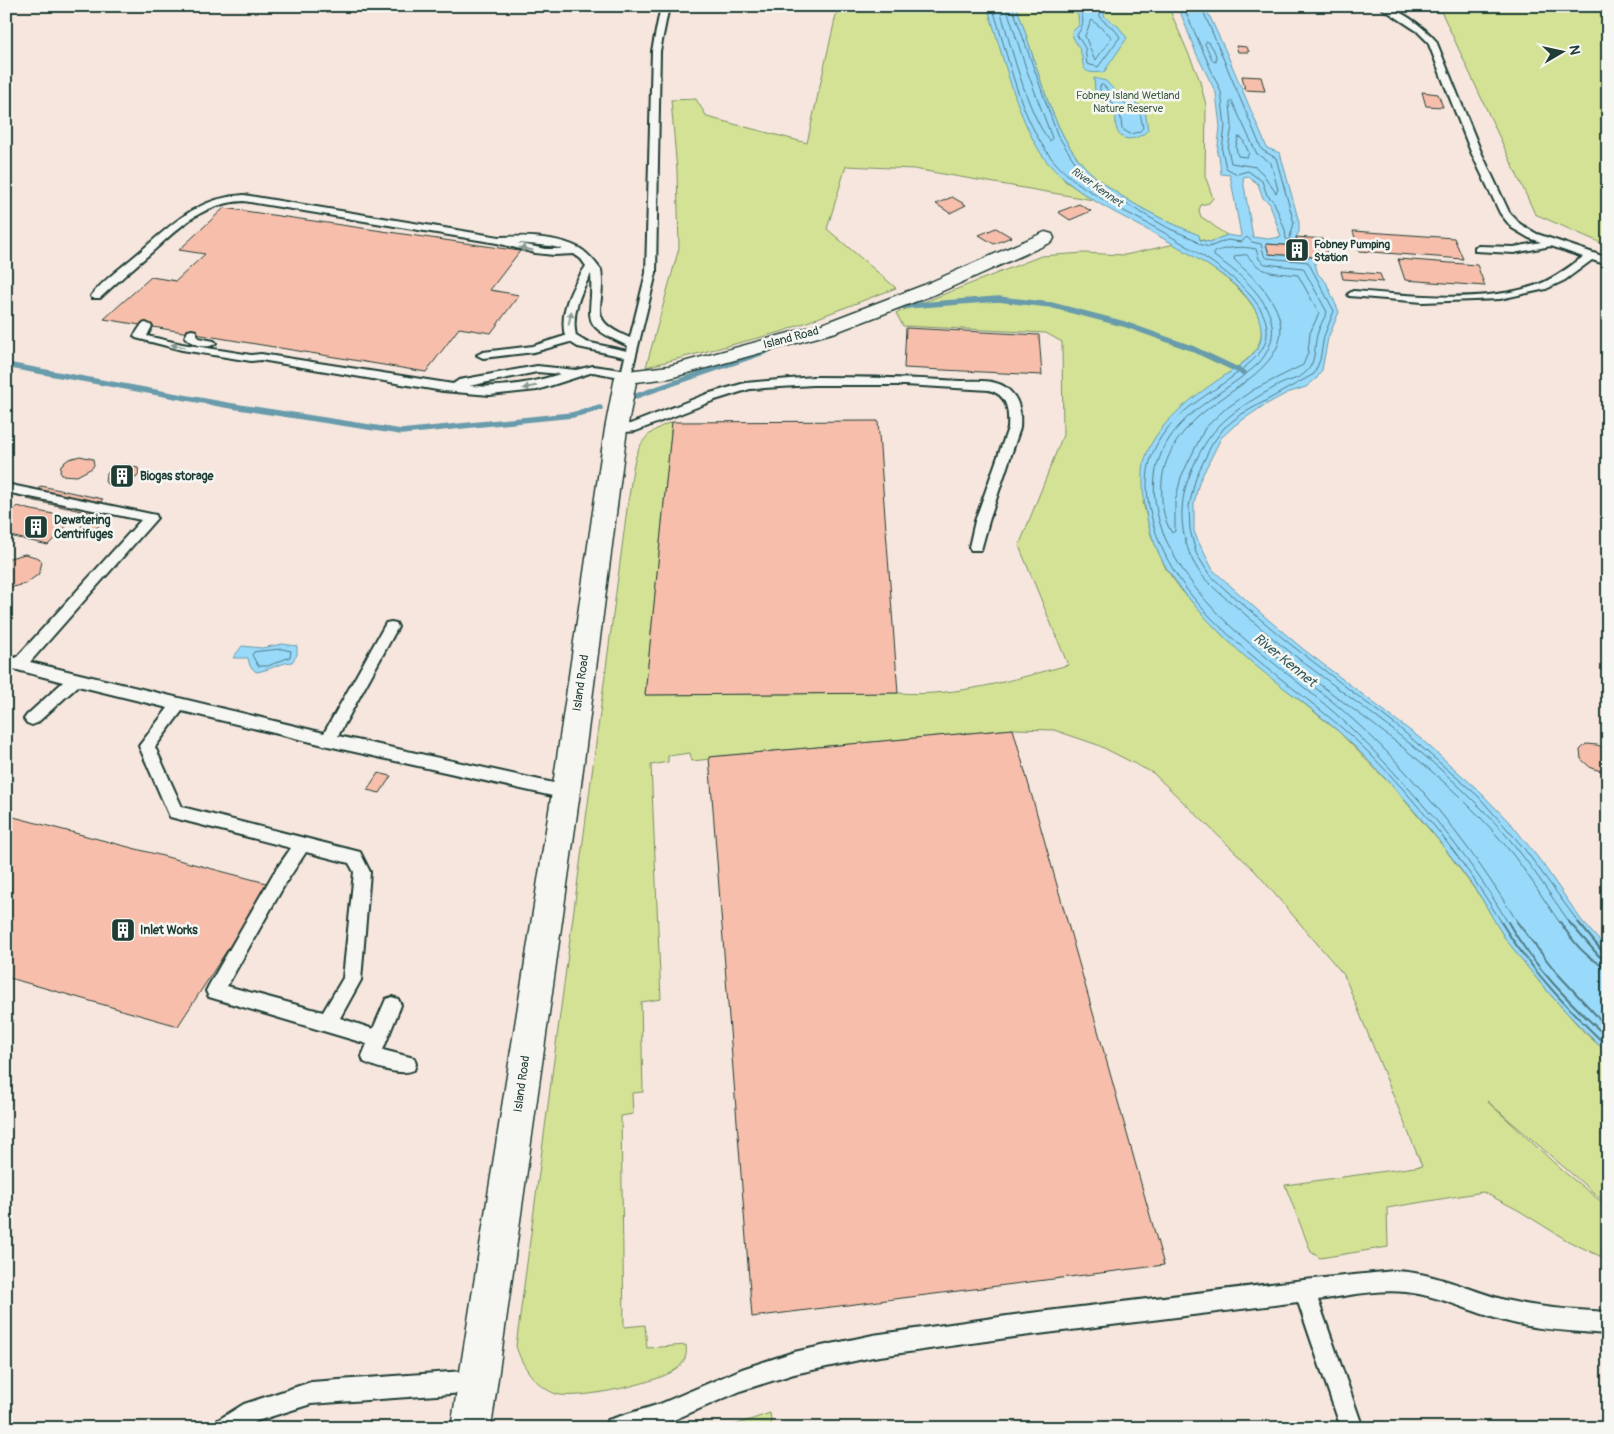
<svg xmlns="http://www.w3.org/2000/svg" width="1614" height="1434" viewBox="0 0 1614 1434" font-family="Pangolin,sans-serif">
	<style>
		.green { fill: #d3e295; stroke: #799064 }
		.water { fill: #99d9fa; stroke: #689bab; fill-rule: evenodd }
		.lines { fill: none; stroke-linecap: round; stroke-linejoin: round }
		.shore-far1 { stroke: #507b83; stroke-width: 1 }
		.shore { stroke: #507b83; stroke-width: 2 }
		.stream { stroke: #689bab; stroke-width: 5.5 }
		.building { fill: #f7bfab; stroke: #1f3d34 }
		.lane-casing { stroke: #1f3d34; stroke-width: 4 }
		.street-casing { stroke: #1f3d34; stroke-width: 3 }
		.lane { fill: #f6f6f2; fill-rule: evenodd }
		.street { fill: #f6f6f2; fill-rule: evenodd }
		.oneway { fill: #8a9a93 }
		.labels { text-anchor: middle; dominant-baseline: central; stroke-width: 5; stroke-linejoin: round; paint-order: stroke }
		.far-park-label { font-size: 11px; fill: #435e47; stroke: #f6f6f2 }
		.far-water-label { font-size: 11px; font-style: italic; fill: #375c5c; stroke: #f6f6f2 }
		.far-poi-label { font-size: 11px; font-weight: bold; fill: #1f3d34; stroke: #f6f6f2; text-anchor: start }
		.street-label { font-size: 12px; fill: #1f3d34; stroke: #f6f6f2 }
		.poi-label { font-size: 12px; font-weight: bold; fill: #1f3d34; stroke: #f6f6f2; text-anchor: start }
		.water-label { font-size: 14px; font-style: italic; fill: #375c5c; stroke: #f6f6f2 }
	</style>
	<rect width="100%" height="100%" fill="#f6e6dd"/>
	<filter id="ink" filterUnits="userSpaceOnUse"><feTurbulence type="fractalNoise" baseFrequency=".02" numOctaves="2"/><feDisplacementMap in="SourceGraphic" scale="10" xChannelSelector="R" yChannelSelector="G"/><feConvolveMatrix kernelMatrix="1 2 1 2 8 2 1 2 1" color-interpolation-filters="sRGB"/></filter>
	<g filter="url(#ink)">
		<g class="green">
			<path d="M838,6H987L1022,112L1065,181L1093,200L914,169L846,166L827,229L896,288L781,332L646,367L679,248L677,171L671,100L696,99L707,117L807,143Z"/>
			<path d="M1016,6H1168L1199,78L1206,105L1205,176L1213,198L1209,203L1201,205L1199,210L1201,217C1211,222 1217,230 1227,235L1210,242L1200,239L1198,235C1159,219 1096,188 1073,152C1045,110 1034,53 1016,6Z"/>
			<path d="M1417,6H1608V246L1535,214L1442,13Z"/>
			<path d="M1175,244C1203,262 1278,303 1258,346C1253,357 1237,367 1227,374L1143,502L1151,535L1166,569L1182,591L1224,637L1251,661L1338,731L1394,788L1439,841L1482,899L1503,935L1541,984L1585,1033L1608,1053V1205L1487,1101L1563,1171L1608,1207V1260L1568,1241L1518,1210L1483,1192L1387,1208L1388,1247L1320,1258L1311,1252L1285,1185L1422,1166L1344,975L1255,871L1153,773L1098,745L1054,730L1013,729L710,757V759L692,761L690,753L668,756V762L651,765L661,999L641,1002L643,1092L632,1093L633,1114L621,1116L624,1327L645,1325L647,1348L686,1345C687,1353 686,1360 680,1366C667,1382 575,1401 556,1394C535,1386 522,1366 516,1346L628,502C635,465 630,436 672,422L645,695L898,693C958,697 1011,680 1068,665L1019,546L1063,435L1062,342L1046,333L903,326L896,313L1041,256L1084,253L1125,255Z"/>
			<path d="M770,1413L772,1428H726Z"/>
		</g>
		<g class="water">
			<path d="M987,6H1016C1034,53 1045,110 1073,152C1096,188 1159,219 1199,235L1200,240L1210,242L1227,235L1240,237L1241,235L1230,175L1221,174L1219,155H1217L1220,127L1216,93L1196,53L1178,6H1205L1227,54L1267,148L1280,153L1299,222V232L1296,237L1298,246L1267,244L1269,254L1313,257L1318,274L1326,282L1339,312L1328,338L1322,370L1317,378L1306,387L1287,393L1263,406L1235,425L1221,438L1199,482L1194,504V531L1198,541L1213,570L1264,616L1303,649L1421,739L1476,788L1513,826L1542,863L1582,921L1608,950V1053C1570,1019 1536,980 1505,938C1496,925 1489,910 1480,896C1453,858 1424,820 1392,786C1375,767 1357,748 1338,731C1310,706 1278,685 1250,661C1221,635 1191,605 1170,573C1150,544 1142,507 1143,473C1144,432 1190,399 1221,378C1233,370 1251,360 1258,347C1264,336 1261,324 1257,313C1246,290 1222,274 1201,261C1181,248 1161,237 1140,226C1107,208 1073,192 1048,163C1019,128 1002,51 987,6ZM1244,176L1249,177L1258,184L1263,198L1270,204L1281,237L1268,239L1253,237L1243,180Z"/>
			<path d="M1068,6H1106L1104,16L1118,26L1127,38L1104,72C1077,75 1086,66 1080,50C1077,43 1073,40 1072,32L1079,25L1078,15Z"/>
			<path d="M1094,78L1106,81L1115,91L1130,98L1145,110L1148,130C1141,138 1122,145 1117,130C1115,126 1116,119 1116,114L1095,92Z"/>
			<path d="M282,644L297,646V655L292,662C279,663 271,670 256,672L250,666L248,658H233L242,646L262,648Z"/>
		</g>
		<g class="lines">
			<g class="shore-far1">
				<path d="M992,6C1009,57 1019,118 1053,160C1067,177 1086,189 1104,200C1140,222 1308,295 1258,355C1225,390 1170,406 1152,455C1145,474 1146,495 1151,515C1174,621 1298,681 1369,753C1420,804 1465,862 1502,923"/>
				<path d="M999,6C1010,42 1027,114 1050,141L1052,138L1026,68L1006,6"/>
				<path d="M1012,6L1057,134L1080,170L1092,181L1128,205L1170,229L1194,239L1199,244L1209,247L1227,240L1241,242L1247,237L1252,242L1261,244L1264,255L1267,258L1308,262L1334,311L1324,336L1320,360L1314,374L1240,415L1224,428L1212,444L1196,477L1189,506L1190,530L1196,553L1209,574L1228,592L1290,644L1397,726L1478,796L1523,847L1579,923"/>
				<path d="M1076,6C1085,16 1085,24 1077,35L1085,48L1087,64L1098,67L1120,37L1115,30L1100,18V6"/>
				<path d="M1183,6L1221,92L1225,126L1222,150L1226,168L1237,174L1248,171L1262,181L1267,195L1274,202L1285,230L1286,239L1289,240L1294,223L1276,158L1262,150L1201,6"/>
				<path d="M1092,20L1112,37L1095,61L1085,36Z"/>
				<path d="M1207,41C1212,45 1218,56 1216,62L1213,61L1205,44Z"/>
				<path d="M1103,85L1112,95L1140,112L1143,128L1139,132L1130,134L1122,129L1120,111L1100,90V86Z"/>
				<path d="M1232,101L1257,154L1271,163L1278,190L1276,193L1263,174L1256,167L1231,163L1228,149L1232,126L1230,103Z"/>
				<path d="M1239,137L1242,138L1249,153L1247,157L1238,156L1236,147Z"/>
				<path d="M1247,255C1263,276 1274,272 1298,275L1319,313L1310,333L1308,353L1303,365L1253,390L1224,410L1205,428L1181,477L1175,502V531L1172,533C1162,518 1161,498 1162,481C1165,452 1183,429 1205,411C1242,381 1309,354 1268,295C1259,281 1245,271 1234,259L1235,256Z"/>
				<path d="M1258,636L1279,654V657L1276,658L1255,640V637Z"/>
				<path d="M282,649L291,651L290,657L268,666H258L252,655L254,652Z"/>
				<path d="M1508,923C1468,853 1416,794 1360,737C1295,670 1209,631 1167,542C1156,518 1150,488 1158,462C1174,412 1224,395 1259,363C1296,320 1248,279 1214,256V252C1228,247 1242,246 1256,249L1259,259L1265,264L1303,268L1327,312C1324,319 1319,327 1317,335C1314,347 1316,362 1307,371C1299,380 1287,380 1277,386C1232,411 1208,426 1189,477C1178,505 1180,536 1194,563C1203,581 1222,595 1238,608C1293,659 1356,699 1414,747C1446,773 1478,803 1505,834C1529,862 1549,893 1570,923"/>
				<path d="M1518,923C1473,850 1415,774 1350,717C1334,702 1317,689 1300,676L1299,673L1303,672C1374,725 1449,777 1505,845C1526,870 1542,897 1560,923"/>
			</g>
			<g class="shore">
				<path d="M1501,922C1530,969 1568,1009 1608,1047"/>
				<path d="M1508,922C1533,966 1571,1004 1608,1038"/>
				<path d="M1517,922L1556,972L1608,1028"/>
				<path d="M1560,922C1572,940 1586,960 1608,967"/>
				<path d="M1569,922L1599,956L1608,959"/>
				<path d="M1578,922L1602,951L1608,953"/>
			</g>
			<g class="stream">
				<path d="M893,307L998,299L1051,305L1124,324L1191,348L1244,373"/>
				<path d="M6,365L226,405L401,432L572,415L600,408"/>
				<path d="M636,396L767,351"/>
			</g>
		</g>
		<g class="building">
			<path d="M1236,46L1247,47L1249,52H1238Z"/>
			<path d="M1242,76L1261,77L1265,91L1245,90Z"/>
			<path d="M1422,92L1438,94L1443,107L1426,106Z"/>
			<path d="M952,197L966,205L950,213L936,204Z"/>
			<path d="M1079,204L1091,211L1070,220L1058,212Z"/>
			<path d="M224,208L520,251L490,290L519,295L491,333L459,328L426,372L104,319L151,277L176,281L205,254L179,250Z"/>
			<path d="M996,228L1011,237L994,244L979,235Z"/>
			<path d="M1353,231L1454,238L1463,259L1359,251Z"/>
			<path d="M1296,237L1323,239L1328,258L1269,254L1266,244L1298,246Z"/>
			<path d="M1398,259L1477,265L1485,286L1405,280Z"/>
			<path d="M1341,271L1380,274L1383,282L1343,279Z"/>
			<path d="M906,328L1039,335L1042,375L904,368Z"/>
			<path d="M878,421L898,693L645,695L672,422Z"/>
			<path d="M80,456L93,459L94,465L92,468L77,476L62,475L60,472L61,465L69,459Z"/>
			<path d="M125,465L138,468L139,474L137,477L122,485L107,484L105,481L106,474L114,468Z"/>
			<path d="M41,486L103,499L90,513L27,499Z"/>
			<path d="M18,506L27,509L74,518L48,545L6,535V517Z"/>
			<path d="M89,518L103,521L87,539L73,536Z"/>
			<path d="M25,554L39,558L42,562L39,574L25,584L6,589V559Z"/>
			<path d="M1013,729L1164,1265L752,1317L709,757Z"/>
			<path d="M1586,744L1597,745L1608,749V773L1591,768L1581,759L1580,750Z"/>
			<path d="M378,773L391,776L380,793L367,790Z"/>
			<path d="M6,815L270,884L178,1026L6,977Z"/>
		</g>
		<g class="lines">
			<defs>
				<g id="lane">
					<path d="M661,6H669L660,51L656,273L630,379L626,380L620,377L593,372L537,390L490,395L443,391L261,360L251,361L182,350L136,338L134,336L142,324L146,323L152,326L147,336L182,344L251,355L261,354L453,384L459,380L537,366L576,370L593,366L622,370L625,357L578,347L570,342L534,352L483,358L477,355L483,352L533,346L565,336C559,311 572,287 586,266L581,259L574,254L554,255L535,253L497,243L244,201C202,203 181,226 152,252C134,267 117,282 100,298H92L91,296C103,280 121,268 136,255C172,225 195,198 244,195L499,237C525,236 556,236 579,248C588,253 595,262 601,270C607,308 583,318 630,338L646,273L652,51ZM517,243L550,246L563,249H545ZM591,274C594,321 575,322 628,346L627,351L586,342L576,336C571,314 580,293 591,274ZM537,372L560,374C530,384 500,388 469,386Z"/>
					<path d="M1379,6C1397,6 1424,27 1436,41L1481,152L1509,212L1520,224L1537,234L1608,258V265L1592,260L1565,280L1546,289L1500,299L1423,302L1349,296L1348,294L1353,291C1410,295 1482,304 1537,285C1554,279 1569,267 1583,257L1551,246L1514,253L1475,251V247L1479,246L1514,247L1541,242L1529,238L1512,228L1500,213L1471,152L1428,42L1417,31Z"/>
					<path d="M192,330L196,331L198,338L214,341L216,343C208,350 192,345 185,337L188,331Z"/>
					<path d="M813,377C862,377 911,378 960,381C973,381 993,379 1005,387C1020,398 1021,411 1020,428L989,521L981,550H971L969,547L975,521L1008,428C1009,411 1008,395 989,390L905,385H813L750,389L715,400L636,431L616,433L610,429L616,425L630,424L707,394L745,383Z"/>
					<path d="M6,484L151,514L156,515L157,518L30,662L324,733L386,623L391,622L396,623L398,627L338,736L572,787L574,792L572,797L566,799L328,746L182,711L155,747L182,807L360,852L370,872L361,980L340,1018L373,1029L386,999L392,997L398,999L401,1005L383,1050L414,1058L416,1064L414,1070C401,1076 377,1068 364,1062L362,1056L367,1044L209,997L206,991L209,985L273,874L291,848L170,817L139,746L168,708L78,686L37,723L32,725L27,723L24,719L27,715L63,682L6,667V656L16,658L141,520L6,492ZM306,852L349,863L354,872L343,978L323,1012L227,986L285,884Z"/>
					<path d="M1394,1271C1434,1272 1468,1290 1505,1300C1539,1308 1573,1310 1608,1312V1334C1573,1331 1538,1330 1505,1321C1471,1312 1441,1296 1406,1292C1377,1289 1346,1296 1318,1300L1363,1428H1341L1298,1302L1014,1337L873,1357L794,1374L743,1390L655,1428H605L608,1420L660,1404L742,1369L794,1352L873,1335L1014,1315L1304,1280Z"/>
					<path d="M478,1370L486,1373L489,1381L486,1389L478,1392L311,1404L257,1421L247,1428H215L218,1420L244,1404L311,1382Z"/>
				</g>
				<path id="street" d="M1045,232L1052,234L1054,238L1052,242L938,293L836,332L670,378L636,382L627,429L580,792L491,1428H451L552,792L605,429L615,377L619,372L669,366L822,324L924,285Z"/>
			</defs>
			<use href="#lane" class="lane-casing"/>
			<use href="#street" class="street-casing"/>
			<use href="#lane" class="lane"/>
			<use href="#street" class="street"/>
		</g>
		<defs><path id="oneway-solid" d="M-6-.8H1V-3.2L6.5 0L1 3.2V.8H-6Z" transform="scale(1.25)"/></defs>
		<g class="oneway">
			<use href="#oneway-solid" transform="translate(526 249) rotate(-168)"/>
			<use href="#oneway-solid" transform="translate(570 318) rotate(-78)"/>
			<use href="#oneway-solid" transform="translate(178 346) rotate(-168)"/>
			<use href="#oneway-solid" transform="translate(530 387) rotate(169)"/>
		</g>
	</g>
	<defs>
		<symbol id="building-square" viewBox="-11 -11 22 22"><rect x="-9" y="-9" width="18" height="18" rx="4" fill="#1f3d34" stroke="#f6f6f2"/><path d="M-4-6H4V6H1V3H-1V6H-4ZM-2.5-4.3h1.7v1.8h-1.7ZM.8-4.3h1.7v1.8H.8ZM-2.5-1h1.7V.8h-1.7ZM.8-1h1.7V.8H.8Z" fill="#fff"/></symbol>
	</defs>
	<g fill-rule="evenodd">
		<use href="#building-square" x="1283" y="236" width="28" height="28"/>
		<use href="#building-square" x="108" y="462" width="28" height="28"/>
		<use href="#building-square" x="22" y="513" width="28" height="28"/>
		<use href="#building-square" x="109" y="916" width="28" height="28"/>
	</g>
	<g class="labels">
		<g class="far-park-label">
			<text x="1128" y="95">Fobney Island Wetland<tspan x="1128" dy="13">Nature Reserve</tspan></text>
		</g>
		<g class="far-water-label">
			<text transform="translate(1097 187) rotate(35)">River Kennet</text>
		</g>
		<g class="far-poi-label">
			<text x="1314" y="244">Fobney Pumping<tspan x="1314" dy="13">Station</tspan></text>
		</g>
		<g class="street-label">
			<text transform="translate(791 338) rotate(-15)">Island Road</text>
			<text transform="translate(581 683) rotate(-82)">Island Road</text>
			<text transform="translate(522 1084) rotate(-82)">Island Road</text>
		</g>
		<g class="poi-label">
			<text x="140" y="476">Biogas storage</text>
			<text x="54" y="520">Dewatering<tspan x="54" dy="14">Centrifuges</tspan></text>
			<text x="140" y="930">Inlet Works</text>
		</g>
		<g class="water-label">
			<text transform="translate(1285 660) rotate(39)">River Kennet</text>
		</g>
	</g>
	<rect width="1614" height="1434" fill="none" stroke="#f6f6f2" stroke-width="25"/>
	<rect x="12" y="12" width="1589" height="1409" fill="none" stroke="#1f3d34" stroke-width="2" filter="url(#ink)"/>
	<g transform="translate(1562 52) rotate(81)" stroke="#f6f6f2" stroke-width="4" paint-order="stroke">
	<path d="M0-4L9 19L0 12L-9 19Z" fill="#1f3d34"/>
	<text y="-8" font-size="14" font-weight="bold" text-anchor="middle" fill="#1f3d34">N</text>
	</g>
</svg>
